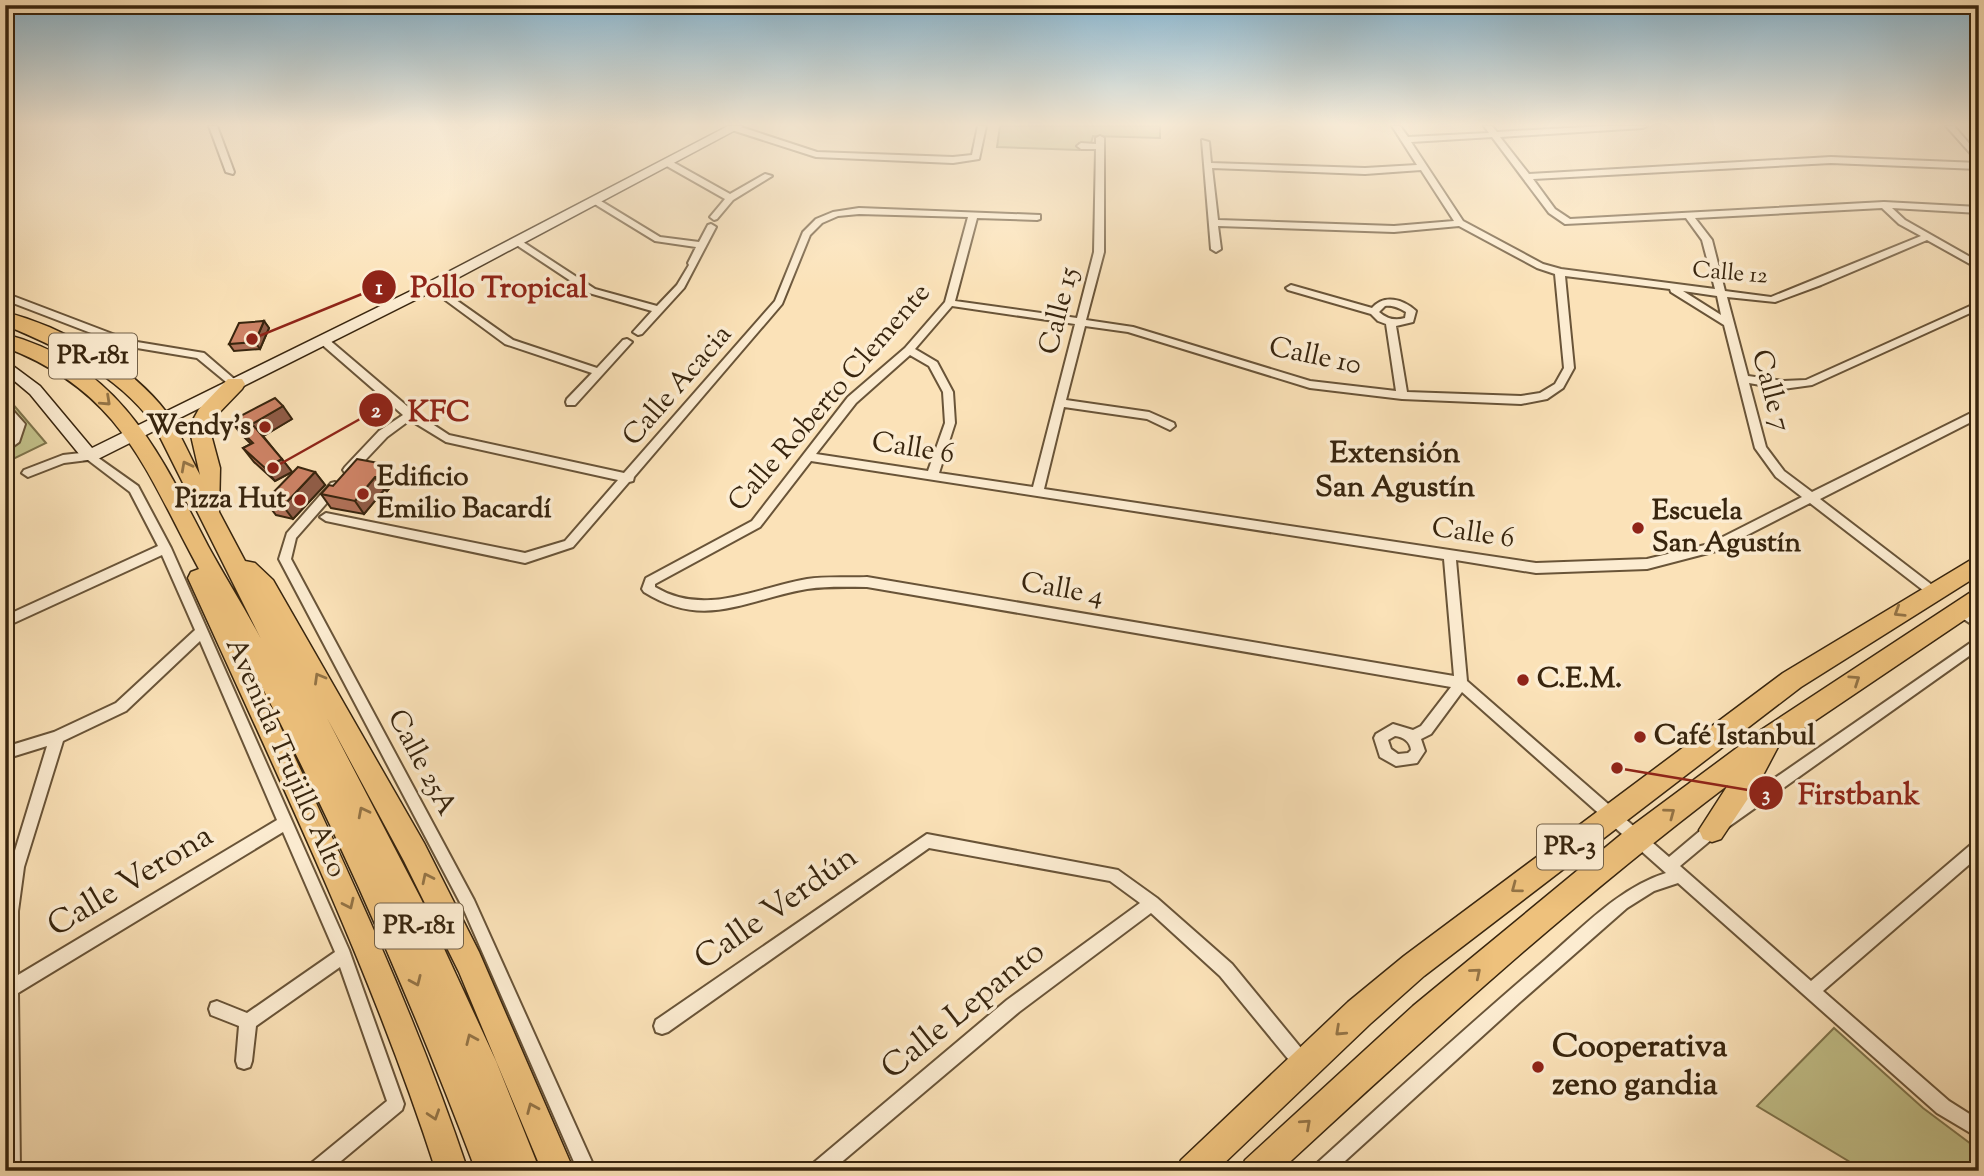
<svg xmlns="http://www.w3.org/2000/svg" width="1984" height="1176" viewBox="0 0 1984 1176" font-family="'Sorts Mill Goudy',serif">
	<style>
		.green { fill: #c3c28b; stroke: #7e744c; stroke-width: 2 }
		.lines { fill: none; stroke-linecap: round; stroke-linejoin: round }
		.street-casing { stroke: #695438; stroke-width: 4 }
		.secondary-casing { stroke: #38250e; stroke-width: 3 }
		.highway-casing { stroke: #38250e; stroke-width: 3 }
		.street { fill: #fcecd1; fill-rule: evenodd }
		.secondary { fill: #fcecd1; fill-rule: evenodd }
		.highway { fill: #eec17c; fill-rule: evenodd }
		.wall { fill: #b17158; stroke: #38250e; stroke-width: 2 }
		.shaded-wall { fill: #905c47; stroke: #38250e; stroke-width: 2 }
		.building { fill: #ce8366; stroke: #38250e; stroke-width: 2 }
		.oneway { stroke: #937345 }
		.poi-dot { fill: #8f2418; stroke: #fcecd1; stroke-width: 2.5 }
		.labels { text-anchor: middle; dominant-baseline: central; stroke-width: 7; stroke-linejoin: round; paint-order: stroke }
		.far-street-label { font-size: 23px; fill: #38250e; stroke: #fcecd1 }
		.shield { fill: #fcecd1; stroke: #736148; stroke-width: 2 }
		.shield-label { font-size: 26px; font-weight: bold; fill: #38250e }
		.street-label { font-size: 28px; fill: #38250e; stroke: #fcecd1 }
		.poi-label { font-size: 28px; font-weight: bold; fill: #38250e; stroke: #fcecd1; text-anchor: start }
		.neighbourhood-label { font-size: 30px; font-weight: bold; fill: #38250e; stroke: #fcecd1 }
		.near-street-label { font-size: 33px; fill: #38250e; stroke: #fcecd1 }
		.near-poi-label { font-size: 33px; font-weight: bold; fill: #38250e; stroke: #fcecd1; text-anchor: start }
		.leader { fill: none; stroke: #8f2418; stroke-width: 2.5 }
		.callout-dot { fill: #8f2418; stroke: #fcecd1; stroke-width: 2.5 }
		.mark-label { font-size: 21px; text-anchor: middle; font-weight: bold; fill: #fff }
		.callout-label { font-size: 30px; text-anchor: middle; font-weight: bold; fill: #8f2418; stroke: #fcecd1; stroke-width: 7; stroke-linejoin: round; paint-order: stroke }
	</style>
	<rect width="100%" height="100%" fill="#fbe2b8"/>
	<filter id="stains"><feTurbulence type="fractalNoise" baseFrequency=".00286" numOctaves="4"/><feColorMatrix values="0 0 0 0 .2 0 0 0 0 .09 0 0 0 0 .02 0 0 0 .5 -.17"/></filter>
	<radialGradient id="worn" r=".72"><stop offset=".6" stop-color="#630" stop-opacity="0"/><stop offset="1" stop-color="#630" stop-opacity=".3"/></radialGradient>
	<g class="green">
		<path d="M1000,126H1160V138L1093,136L1091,143H1079V150L997,147Z"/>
		<path d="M5,395L46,443L5,463Z"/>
		<path d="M1834,1028L1923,1108L1979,1150V1171H1865L1757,1106Z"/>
	</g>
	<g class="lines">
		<defs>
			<g id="street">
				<path d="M209,126H217L234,172L233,174L226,172Z"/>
				<path d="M732,126H738L817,152L953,157L972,155L978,126H986L979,159L953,163L816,157L732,130Z"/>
				<path d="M1392,126H1400L1408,137L1489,133L1484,126H1492L1497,132L1604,126H1647L1643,128L1500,137L1529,174L1831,157L1979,163L1946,126H1954L1979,155V169L1831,163L1533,179L1555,209L1570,219L1884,202L1979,207V213L1892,208L1905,220L1979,262V269L1927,240L1821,285L1775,302L1727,297L1748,376L1783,381L1806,380L1979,302V309L1812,385L1783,389L1749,383L1766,447L1784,471L1812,492L1979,409V418L1820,499L1936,588L1938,591L1936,594H1928L1810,503L1716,551L1647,569L1536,573L1456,560L1467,681L1669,857L1707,825L1979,637V649L1717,835L1680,866L1811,981L1974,842L1979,840V856L1823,991L1949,1101L1979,1120V1138L1937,1113L1678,883L1654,891L1627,908L1520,1002L1334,1171H1312L1315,1165C1391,1096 1467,1026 1546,959C1583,927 1619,888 1666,873L1462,692L1431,734L1421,739L1425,751L1417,763L1396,766L1380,757L1374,738L1376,734L1393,724L1413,730L1421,726L1451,687L867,587C847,587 827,586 807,589C744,600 705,630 644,592L642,589L646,578L752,521L848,397L905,348L945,302L968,217L859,214L838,216L822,223L810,235L782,304L634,477L633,481L629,482L573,547L525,563L326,521L320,517L326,513L525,553L565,541L618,480L446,442L410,420L387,437L353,473H345L343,470L345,467L379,431L403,415L319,342V338H327L414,412L449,435L624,473L775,301L803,232L816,219L833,212L859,208L1040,215V219L1037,220L977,218L955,301L1077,318L1094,252L1096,149H1081L1077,146L1081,143L1096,144V138L1100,136L1104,138V252L1086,320L1133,327L1310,381L1396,391L1386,324L1378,321L1371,314L1288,290L1286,288L1291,285L1372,308C1384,294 1403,299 1416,311L1413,322L1396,326L1407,392L1521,396L1540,393L1555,384L1564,368L1555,274L1537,268L1459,226L1394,232L1218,226L1221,249L1216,252L1211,249L1202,140L1209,142L1211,163L1365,168L1417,165ZM1492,137L1549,213L1565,224L1686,218L1702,240L1715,289L1561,269L1543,264L1463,221L1411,142ZM1212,168L1365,174L1421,170L1454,221L1394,226L1218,220ZM1882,208L1899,224L1921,236L1771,297L1725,291L1712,240L1695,218ZM1565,276L1670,289L1671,292L1724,325L1755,448L1776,477L1802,497L1709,544L1647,559L1536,563L1044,489L1064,407L1147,419L1170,430L1175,426L1174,423L1149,412L1066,400L1085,326L1128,332L1310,388L1402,399L1521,404L1547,399L1563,388L1574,368ZM1683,291L1717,296L1721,315ZM952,306L1075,324L1033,487L939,473L955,423L953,392L937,362L915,349ZM1385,306C1393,305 1399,308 1406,312L1405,318C1395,321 1387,319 1379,312ZM910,355L929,366L943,392L945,423L928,471L816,454L856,403ZM811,461L1444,559L1454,676L867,577C847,578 827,576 807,579C755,588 705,617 655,587V584L760,527ZM1395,736C1403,737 1410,741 1411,750L1408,753L1398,754L1391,749L1388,740Z"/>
				<path d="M665,161H671L730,194L765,174L772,176L733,200L717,219L714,220L710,217L725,199L665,165Z"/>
				<path d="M596,198L660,237L699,242L708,225L711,224L716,227L684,288L642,334L638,335L633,332L652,311L589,293L512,242L517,239L520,240L595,289L657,306L677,285L689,265L688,263L696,247L655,241L593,203V199Z"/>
				<path d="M432,283L513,340L597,368L623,340L627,339L632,342L575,405H567L566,402L567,399L592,373L505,344L429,288V284Z"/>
				<path d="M5,293L131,341L204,353L240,384L235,388L231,386L197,358L125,346L5,300Z"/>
				<path d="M5,405L9,406L25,424L19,442L5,452V442L10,437L14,425L5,416Z"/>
				<path d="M90,452L138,486L171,548L349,950L404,1104L402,1110L329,1171H306L309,1165L387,1101L340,967L256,1026L252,1061L250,1067L244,1069L238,1067L236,1061L239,1026L211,1015L209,1009L211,1003L217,1001L247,1013L335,952L283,832L18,993L20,1171H5V894L10,867L47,746L5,759V747L54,732L116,703L195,630L162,555L5,627V616L158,546L130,492L88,460L64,463L28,477L22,473L24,470L63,455ZM200,641L277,820L18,975V911L24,867L63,741L126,711Z"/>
				<path d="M335,482L341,486L339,489L296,538L291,559L474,900L596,1171H578L464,910L279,559L287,533L331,483Z"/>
				<path d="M1960,605L1979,617V629L1956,614L1954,610L1956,606Z"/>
				<path d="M927,834L1118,870L1157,898L1232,964L1310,1059L1312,1065L1310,1071L1304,1073L1298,1071L1220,976L1151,913L1019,1012L831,1171H808L811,1165L1007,1000L1140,903L1110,881L929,848L668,1032L662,1034L656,1032L654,1026L656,1020Z"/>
			</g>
			<path id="secondary" d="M728,126H743L437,289L96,460H84L30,394L5,373V360L40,386L92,448L427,283Z"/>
			<g id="highway">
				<path d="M5,312C63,327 131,365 167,413C180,432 189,455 200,475L189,427L199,409L228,379H242L245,384L242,389L214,418L209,427L220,468L219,512L245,561L255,563L273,580L424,843L479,952L574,1171H542L459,972L404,861L327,718L421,899L496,1061L540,1171H476C412,1002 340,837 257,677C333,839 411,1000 468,1171H436C370,966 276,773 188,578L191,572L199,569C144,468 122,392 5,347V334C120,365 158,450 208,546C225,577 244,607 261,639L153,423C115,373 62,349 5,325Z"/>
				<path d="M1979,555V575L1801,687L1424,976L1370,1024L1216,1171H1176L1181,1160L1348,1002L1404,956L1783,673Z"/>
				<path d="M1979,589V610L1779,745L1761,779L1721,839L1712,842L1703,839L1699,830L1728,785C1571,904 1425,1037 1280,1171H1240L1245,1160L1413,1006L1629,828L1761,730L1971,592Z"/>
			</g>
		</defs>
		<use href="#street" class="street-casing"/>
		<use href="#secondary" class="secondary-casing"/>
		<use href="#highway" class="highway-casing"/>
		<use href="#street" class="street"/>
		<use href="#secondary" class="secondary"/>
		<use href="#highway" class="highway"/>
	</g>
	<g class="wall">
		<path d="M264,321L269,328L260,349L234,351L229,344Z"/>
		<path d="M292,419L263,436L292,472L275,481L254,462L243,448L251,444L241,434L231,421Z"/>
		<path d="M389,465L397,479L387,491L384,490L364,514L331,508L321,494L333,486Z"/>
		<path d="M315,472L325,485L293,519L276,515L265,501Z"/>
	</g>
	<g class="shaded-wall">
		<path d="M264,321L269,328L260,349L255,342Z"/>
		<path d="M283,406L292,419L262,437L252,424Z"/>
		<path d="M282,459L292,472L275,481L265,468Z"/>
		<path d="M389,465L397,479L387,491L378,477Z"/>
		<path d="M315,472L325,485L293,519L283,506Z"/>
		<path d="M375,477L384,490L364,514L355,501Z"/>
	</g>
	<g class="building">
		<path d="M264,321L255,342L229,344L239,323Z"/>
		<path d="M275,398L283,406L252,424L282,459L265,468L243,448L253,443L231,421Z"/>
		<path d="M357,459L389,465L378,477H375L355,501L321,494L329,485L333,486Z"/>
		<path d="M298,467L315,472L283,506L265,501Z"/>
	</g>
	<defs><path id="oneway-chevron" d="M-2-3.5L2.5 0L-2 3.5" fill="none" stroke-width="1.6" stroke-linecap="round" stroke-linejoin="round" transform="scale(1.75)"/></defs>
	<g class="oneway">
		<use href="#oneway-chevron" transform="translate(106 401) rotate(43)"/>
		<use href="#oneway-chevron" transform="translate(186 466) rotate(-118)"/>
		<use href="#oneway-chevron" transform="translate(1899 612) rotate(148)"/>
		<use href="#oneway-chevron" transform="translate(319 678) rotate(-120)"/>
		<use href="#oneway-chevron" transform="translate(1855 680) rotate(-34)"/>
		<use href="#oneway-chevron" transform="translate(363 812) rotate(-117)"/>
		<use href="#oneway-chevron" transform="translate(1670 813) rotate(-37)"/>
		<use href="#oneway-chevron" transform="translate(427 878) rotate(-116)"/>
		<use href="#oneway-chevron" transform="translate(1516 888) rotate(143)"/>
		<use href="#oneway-chevron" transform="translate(349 904) rotate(65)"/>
		<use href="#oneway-chevron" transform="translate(1476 973) rotate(-40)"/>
		<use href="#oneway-chevron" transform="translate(416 981) rotate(66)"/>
		<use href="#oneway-chevron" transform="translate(1340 1031) rotate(137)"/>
		<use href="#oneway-chevron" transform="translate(471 1039) rotate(-114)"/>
		<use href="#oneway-chevron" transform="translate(532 1108) rotate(-113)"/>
		<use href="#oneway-chevron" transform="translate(434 1115) rotate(72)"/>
		<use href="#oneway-chevron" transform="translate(1306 1124) rotate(-42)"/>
	</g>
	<linearGradient id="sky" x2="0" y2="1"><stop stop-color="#8bb8d2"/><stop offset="0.43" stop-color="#fdf2df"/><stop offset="1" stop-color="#fdf2df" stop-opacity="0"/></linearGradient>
	<rect width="1984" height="290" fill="url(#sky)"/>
	<g class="poi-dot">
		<circle cx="265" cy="427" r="7"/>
		<circle cx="363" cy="494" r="7"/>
		<circle cx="300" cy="500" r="7"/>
		<circle cx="1638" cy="528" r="7"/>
		<circle cx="1523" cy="680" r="7"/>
		<circle cx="1640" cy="737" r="7"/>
		<circle cx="1538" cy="1067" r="7"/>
	</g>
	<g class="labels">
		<g class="far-street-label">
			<text transform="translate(1730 274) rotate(5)">Calle 12</text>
		</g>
		<g class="shield">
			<rect x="49" y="333.5" width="88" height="45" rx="5"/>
			<rect x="1537" y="824.5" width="66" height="45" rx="5"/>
			<rect x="375" y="903.5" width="88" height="45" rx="5"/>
		</g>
		<g class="shield-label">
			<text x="93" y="356">PR-181</text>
			<text x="1570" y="847">PR-3</text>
			<text x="419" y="926">PR-181</text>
		</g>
		<g class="street-label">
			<text transform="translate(1060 311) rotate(-76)">Calle 15</text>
			<text transform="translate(1315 357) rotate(12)">Calle 10</text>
			<text transform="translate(678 386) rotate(-49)">Calle Acacia</text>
			<text transform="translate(1770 391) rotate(75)">Calle 7</text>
			<text transform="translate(830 398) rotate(-49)">Calle Roberto Clemente</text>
			<text transform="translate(913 449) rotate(9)">Calle 6</text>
			<text transform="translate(1473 534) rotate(8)">Calle 6</text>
			<text transform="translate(1062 590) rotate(10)">Calle 4</text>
			<text transform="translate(285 758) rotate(66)">Avenida Trujillo Alto</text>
			<text transform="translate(421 763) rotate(62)">Calle 25A</text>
		</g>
		<g class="poi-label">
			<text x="251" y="427" text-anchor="end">Wendy's</text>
			<text x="377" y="478">Edificio<tspan x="377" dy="32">Emilio Bacardí</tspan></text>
			<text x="286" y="500" text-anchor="end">Pizza Hut</text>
			<text x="1652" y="512">Escuela<tspan x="1652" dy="32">San Agustín</tspan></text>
			<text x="1537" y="680">C.E.M.</text>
			<text x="1654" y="737">Café Istanbul</text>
		</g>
		<g class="neighbourhood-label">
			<text x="1395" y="454">Extensión<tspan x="1395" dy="34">San Agustín</tspan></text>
		</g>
		<g class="near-street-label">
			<text transform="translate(131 882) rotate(-31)">Calle Verona</text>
			<text transform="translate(777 909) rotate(-35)">Calle Verdún</text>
			<text transform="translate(964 1011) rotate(-39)">Calle Lepanto</text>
		</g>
		<g class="near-poi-label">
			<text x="1552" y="1048">Cooperativa<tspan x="1552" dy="38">zeno gandia</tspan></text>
		</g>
	</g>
	<path class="leader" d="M252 339L379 287M273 468L376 410M1617 768L1766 793"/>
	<g class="callout-dot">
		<circle cx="252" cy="339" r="7"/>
		<circle cx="273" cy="468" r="7"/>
		<circle cx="1617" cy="768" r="7"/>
		<circle cx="379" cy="287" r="18"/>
		<circle cx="376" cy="410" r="18"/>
		<circle cx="1766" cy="793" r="18"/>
	</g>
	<g class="mark-label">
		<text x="379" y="294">1</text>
		<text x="376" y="417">2</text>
		<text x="1766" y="801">3</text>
	</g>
	<g class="callout-label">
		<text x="499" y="297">Pollo Tropical</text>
		<text x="439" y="421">KFC</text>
		<text x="1859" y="804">Firstbank</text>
	</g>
	<rect width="1984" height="1176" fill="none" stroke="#fbe2b8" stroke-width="28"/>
	<rect x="7" y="7" width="1970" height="1162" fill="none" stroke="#38250e" stroke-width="3.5"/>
	<rect x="14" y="14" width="1956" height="1148" fill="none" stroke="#38250e" stroke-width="2"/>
	<rect width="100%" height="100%" filter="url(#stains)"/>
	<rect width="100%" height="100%" fill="url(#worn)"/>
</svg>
